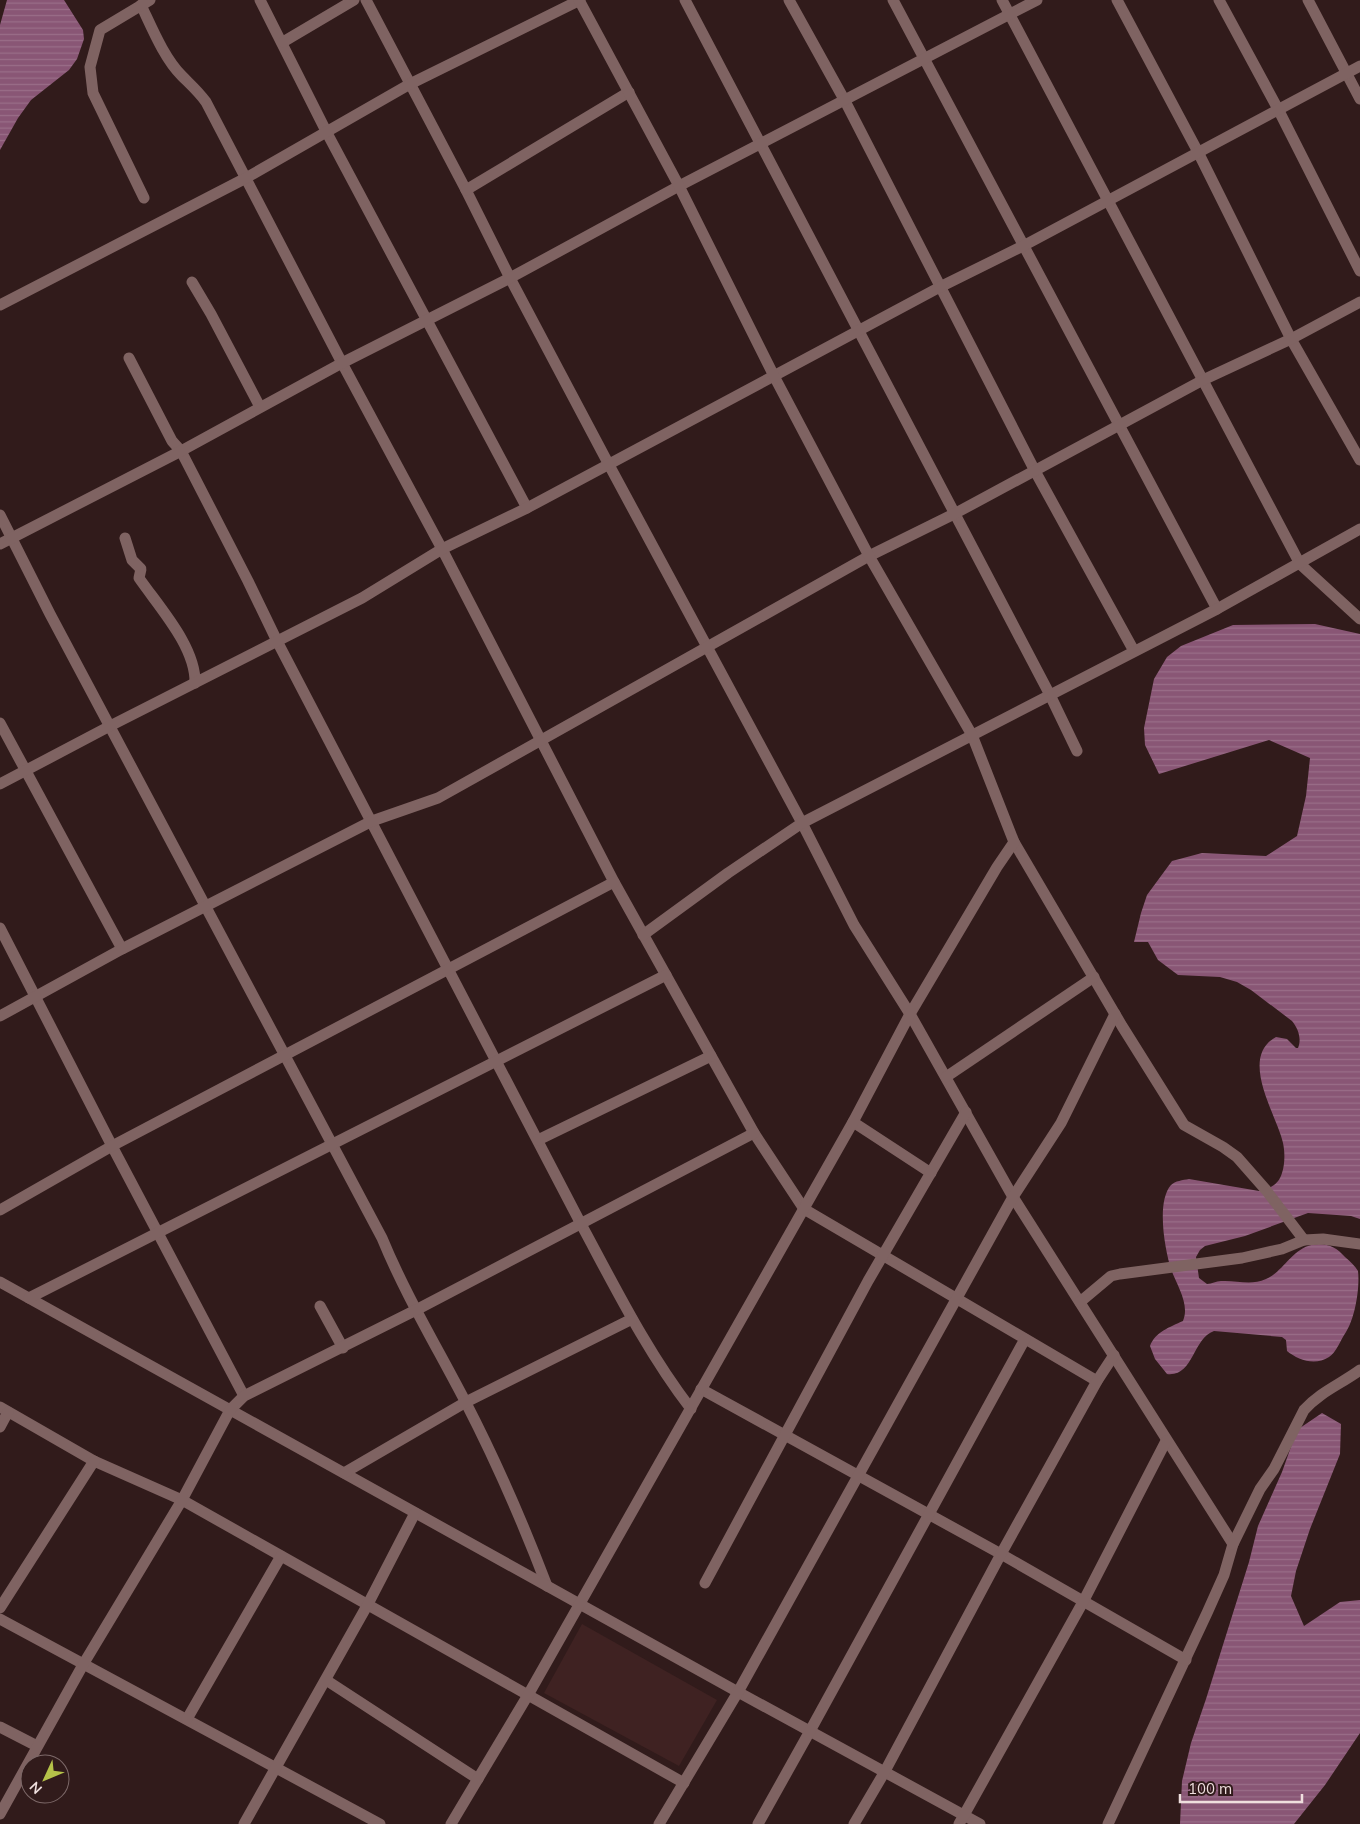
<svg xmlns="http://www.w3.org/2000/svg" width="1360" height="1824" viewBox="0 0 1360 1824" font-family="Mulish,sans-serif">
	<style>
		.built { fill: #3f2222 }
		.water { fill: url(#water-rules) }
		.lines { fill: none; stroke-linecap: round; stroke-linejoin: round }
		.minor { stroke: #7f6362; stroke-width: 11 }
	</style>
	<defs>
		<pattern id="water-rules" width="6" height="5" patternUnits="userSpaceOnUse" patternTransform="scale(1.25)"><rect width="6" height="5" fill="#895675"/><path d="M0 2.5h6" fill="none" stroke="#9a6e88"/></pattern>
	</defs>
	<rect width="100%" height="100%" fill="#311b1b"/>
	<path class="built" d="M582,1624L717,1700L679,1766L544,1693Z"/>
	<g class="water">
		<path d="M7,0H64L83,30L84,39L77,59L69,70L31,100L18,118L0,150V25Z"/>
		<path d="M1315,624L1360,634V1219L1351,1216L1308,1213L1245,1236L1205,1246L1200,1250L1196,1257L1199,1278L1207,1284C1212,1284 1216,1281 1221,1281C1237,1280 1250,1286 1266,1279C1285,1271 1294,1244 1319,1244C1330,1244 1338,1249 1345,1257C1350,1261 1355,1266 1358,1271C1360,1288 1355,1318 1346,1332C1341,1339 1336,1353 1329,1357C1315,1366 1298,1360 1287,1351L1286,1340L1282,1337L1214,1331C1192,1339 1194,1377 1167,1374L1155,1359L1150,1346C1155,1332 1170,1327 1183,1321C1190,1304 1177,1286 1171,1269C1165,1250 1156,1202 1171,1185C1175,1181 1183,1180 1189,1179L1259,1191C1270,1189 1279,1184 1282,1173C1285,1164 1285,1152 1283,1143C1277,1115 1238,1058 1276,1037L1287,1039L1296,1048H1298C1302,1039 1298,1028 1292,1021L1251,990L1237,982L1220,977L1178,975L1158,960L1148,942H1134L1141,913L1147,895L1172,861L1202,853L1266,856L1297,836L1306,796L1310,758L1269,740L1159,774L1145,745L1144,728L1154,679L1167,657L1181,646L1233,625Z"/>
		<path d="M1322,1413L1341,1424L1340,1454L1310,1529L1296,1571L1291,1596L1304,1626L1340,1602L1360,1600V1733L1325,1785L1294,1824H1180L1182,1781L1191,1743L1206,1699L1249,1562L1258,1526L1282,1472L1297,1430Z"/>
	</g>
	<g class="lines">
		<g class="minor">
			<path d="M260,0L327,133L527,508"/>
			<path d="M366,0L466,190L510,278L608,463L802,823L854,925L910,1014L1013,1197L1233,1544L1224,1575L1207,1613L1108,1824"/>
			<path d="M685,0L1050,695L1077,751"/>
			<path d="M789,0L845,101L1035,471L1134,651"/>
			<path d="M893,0L1217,609"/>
			<path d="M1002,0L1300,564L1360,619"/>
			<path d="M1117,0L1198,152L1291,339L1360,460"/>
			<path d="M1219,0L1278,109L1360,271"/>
			<path d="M1308,0L1360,99"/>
			<path d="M141,5C152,28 164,58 182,76C191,85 199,92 206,102L342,363L442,549L614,882L754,1133L804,1209L1097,1381"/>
			<path d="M283,42L354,0"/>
			<path d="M466,190L629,92"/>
			<path d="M144,198L93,93L90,67L100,30L150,0"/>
			<path d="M192,282L211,314L260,407"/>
			<path d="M0,305L246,178L410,84L580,0"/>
			<path d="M129,358L172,441L181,451L248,581L277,641L581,1224C615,1287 647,1352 691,1409"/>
			<path d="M0,515L50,614L382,1238C405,1294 437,1347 465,1401C496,1461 523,1523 547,1586"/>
			<path d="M125,538L132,560L141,569L139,578C159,607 196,647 195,683"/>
			<path d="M0,544L181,451L342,363L510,278L679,186L1037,0"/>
			<path d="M0,723L122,949"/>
			<path d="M0,784L110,726L362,598L442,549L527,508L940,287L1023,246L1360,66"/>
			<path d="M1014,842L1122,1026L1184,1125L1223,1147L1237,1157L1266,1190L1304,1240"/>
			<path d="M0,928L112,1146L244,1396"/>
			<path d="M643,935L728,873L802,823L1217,609L1360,529"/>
			<path d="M0,1016L122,949L372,821L438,798L869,556L954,514L1203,380L1291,339L1360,302"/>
			<path d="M946,1077L1094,977"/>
			<path d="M853,1122L931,1173"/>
			<path d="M538,1140L711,1056"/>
			<path d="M0,1210L112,1146L614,882"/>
			<path d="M0,1282L738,1692L980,1824"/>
			<path d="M29,1298L666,975"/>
			<path d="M1080,1302L1111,1276L1120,1274L1242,1258L1282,1249L1304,1240L1323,1239L1360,1244"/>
			<path d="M320,1306L343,1348"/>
			<path d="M701,1389L1001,1554L1186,1660"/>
			<path d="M0,1407L94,1461L182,1500L684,1783"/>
			<path d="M0,1427L8,1412"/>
			<path d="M344,1473L466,1402L632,1319"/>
			<path d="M1233,1544L1260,1489L1274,1469L1304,1410C1320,1392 1341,1384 1360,1370"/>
			<path d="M705,1583L868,1281L966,1112"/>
			<path d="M0,1608L94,1461"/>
			<path d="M0,1619L380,1824"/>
			<path d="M326,1680L478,1779"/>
			<path d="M187,1719L281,1556"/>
			<path d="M0,1727L37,1746"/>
			<path d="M0,1814L84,1663L182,1500L230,1410L244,1396L416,1310L754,1133"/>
			<path d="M244,1824L368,1604L415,1513"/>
			<path d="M451,1824L528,1695L853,1122L910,1014L997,867L1014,842L972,735L869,556L774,376L679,186L579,0"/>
			<path d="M659,1824L738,1692L1013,1197L1061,1123L1115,1014"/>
			<path d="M758,1824L810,1731L1025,1339"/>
			<path d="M854,1824L884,1773L1001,1554L1097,1381L1114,1355"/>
			<path d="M959,1824L1083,1602L1166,1441"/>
		</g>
	</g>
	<g transform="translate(45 1779) rotate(226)"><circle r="24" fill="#311b1b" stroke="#7d6969"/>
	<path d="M0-4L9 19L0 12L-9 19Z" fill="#b5c249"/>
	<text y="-8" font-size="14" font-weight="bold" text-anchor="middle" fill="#efdfde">N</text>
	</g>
	<path d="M1180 1794v8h122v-8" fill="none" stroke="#efdfde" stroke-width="2.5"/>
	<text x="1188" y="1794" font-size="15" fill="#efdfde" stroke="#311b1b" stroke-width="4" paint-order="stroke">100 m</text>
</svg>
